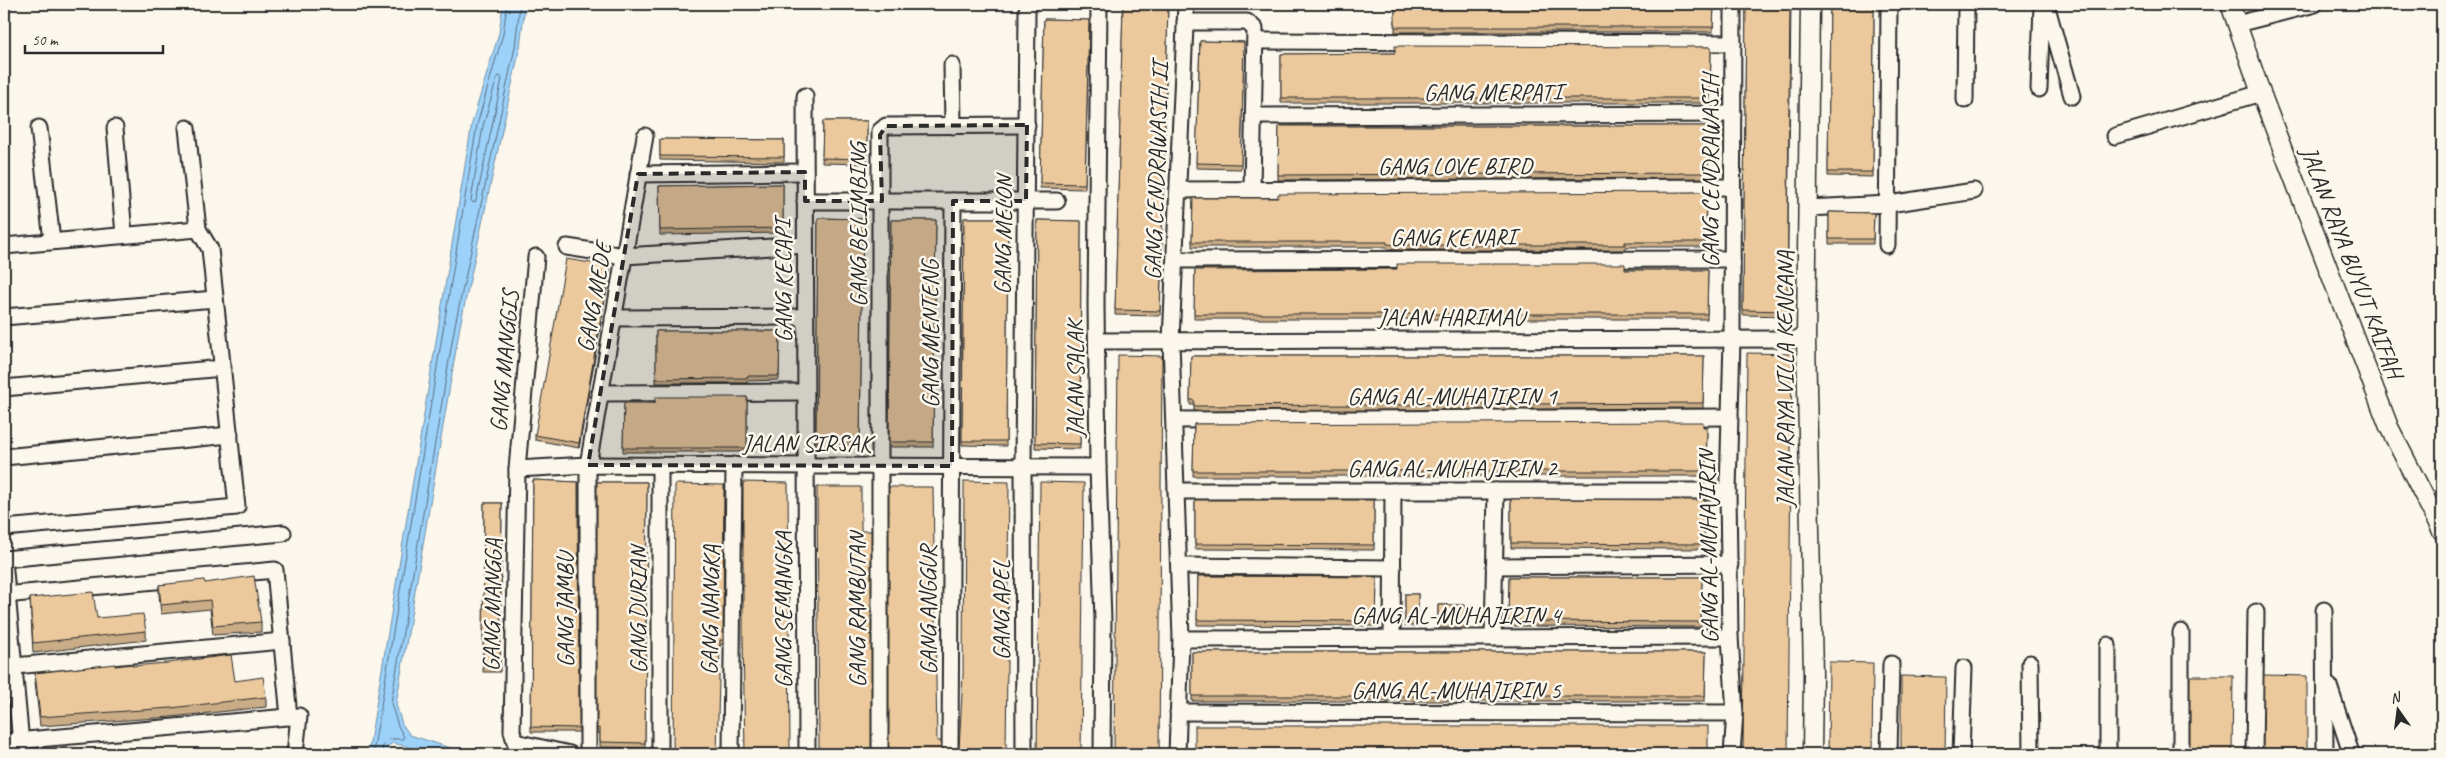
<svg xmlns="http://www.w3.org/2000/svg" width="2446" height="758" viewBox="0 0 2446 758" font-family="Caveat,sans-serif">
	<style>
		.water { fill: #9cd1fa; stroke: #6f8fa7 }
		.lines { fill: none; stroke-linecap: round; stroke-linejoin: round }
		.shore { stroke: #586d7e; stroke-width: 1 }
		.minor-casing { stroke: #2b2b2b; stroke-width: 19 }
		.tertiary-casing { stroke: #2b2b2b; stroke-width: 21 }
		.minor { stroke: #fbf7ec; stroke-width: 15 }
		.tertiary { stroke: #fbf7ec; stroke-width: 18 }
		.wall { fill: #caad87; stroke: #2b2b2b }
		.shaded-wall { fill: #a48d6e; stroke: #2b2b2b }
		.building { fill: #ebc99d; stroke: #2b2b2b }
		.marked { fill: #2b2b2b; fill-opacity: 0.2; stroke: #2b2b2b; stroke-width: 4; stroke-dasharray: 10 6; stroke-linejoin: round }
		.labels { text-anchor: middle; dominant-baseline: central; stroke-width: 5; stroke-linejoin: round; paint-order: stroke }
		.street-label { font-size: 24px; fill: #2b2b2b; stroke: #fbf7ec }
	</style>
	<rect width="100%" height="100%" fill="#fbf7ec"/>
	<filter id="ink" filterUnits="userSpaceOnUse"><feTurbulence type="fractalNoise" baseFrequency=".02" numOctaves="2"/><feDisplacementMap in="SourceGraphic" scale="10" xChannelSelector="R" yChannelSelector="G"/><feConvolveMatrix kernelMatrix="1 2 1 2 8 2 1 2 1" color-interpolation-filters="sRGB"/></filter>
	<g filter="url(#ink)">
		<path class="water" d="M503,4H525L520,47L460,326L396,704L402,724L410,735L469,754H436L393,743L388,746L387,754H368L472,123L499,33Z"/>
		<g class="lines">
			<g class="shore">
				<path d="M500,76L502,79L476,201L473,203L471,200L483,126L497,78Z"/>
				<path d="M373,754L477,125L503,34L507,4"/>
				<path d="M382,754L383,745L389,739H402L404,737L398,726L391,703L455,325L515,47L520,4"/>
			</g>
			<defs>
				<g id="minor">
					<path d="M1099,4L1096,305L1098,467L1103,621L1102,754"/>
					<path d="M2046,4L2072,96"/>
					<path d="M1185,22H1247L1255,29L1252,189"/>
					<path d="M2237,24L2315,4"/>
					<path d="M1256,41L1733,43"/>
					<path d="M952,65L953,126"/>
					<path d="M2039,89L2042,5"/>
					<path d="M805,96L807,754"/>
					<path d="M1965,100L1966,4"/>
					<path d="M1254,116L1733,114"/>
					<path d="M39,128L52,241"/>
					<path d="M115,128L124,235"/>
					<path d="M2115,136L2261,93"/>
					<path d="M638,174L805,172"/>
					<path d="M1178,190L1732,187"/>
					<path d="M805,201H1057"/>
					<path d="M1808,208L1889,204L1974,191"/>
					<path d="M1887,245L1889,4"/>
					<path d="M4,246L198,229"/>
					<path d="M567,247L624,256L805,245"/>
					<path d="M536,257L517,469L512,731L515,742L570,754"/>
					<path d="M1175,260L1732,259"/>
					<path d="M4,317L215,299"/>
					<path d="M613,318L805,317"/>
					<path d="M1097,341L1806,339"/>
					<path d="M4,388L223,368"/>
					<path d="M600,393L805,392"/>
					<path d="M1174,420L1730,417"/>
					<path d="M4,457L230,435"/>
					<path d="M660,465V754"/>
					<path d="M517,469L588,465L1098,467"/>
					<path d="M1176,491H1728"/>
					<path d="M4,528L237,507L210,249L198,229L187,128"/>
					<path d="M4,559L283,533"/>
					<path d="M4,561L22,754"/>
					<path d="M1179,566L1393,568"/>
					<path d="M1494,566L1730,564"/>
					<path d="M4,595L275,570L289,717"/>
					<path d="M2324,610L2325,754"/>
					<path d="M1392,638L1393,491"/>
					<path d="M1493,638L1496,491"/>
					<path d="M1181,639L1730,637"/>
					<path d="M2108,645V754"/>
					<path d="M2030,663L2031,754"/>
					<path d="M4,667L282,641"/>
					<path d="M2329,686L2351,753"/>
					<path d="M1178,712L1735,713"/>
					<path d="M4,742L299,716L295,754"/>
					<path d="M588,754V465L645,136"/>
					<path d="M731,754L734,465"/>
					<path d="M880,754V131L886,126L1027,125"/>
					<path d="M950,754L953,201"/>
					<path d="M1024,754L1023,466L1027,10L1029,4"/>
					<path d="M1177,754L1181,639L1171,341L1186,4"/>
					<path d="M1732,754L1735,713L1730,637L1728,491L1732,339L1733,4"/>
					<path d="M1889,754L1891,664"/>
					<path d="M1961,754L1964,668"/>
					<path d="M2181,754V632"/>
					<path d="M2254,754L2256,612"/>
				</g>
				<g id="tertiary">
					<path d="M1810,4L1806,339L1813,674L1812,754"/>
					<path d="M2230,4L2261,93L2389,427L2442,531"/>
				</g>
			</defs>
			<use href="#minor" class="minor-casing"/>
			<use href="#tertiary" class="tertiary-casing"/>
			<use href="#minor" class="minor"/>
			<use href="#tertiary" class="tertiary"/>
		</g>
		<g class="wall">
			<path d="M1123,4H1168L1160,316L1115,315Z"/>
			<path d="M1395,4H1714L1713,32H1395Z"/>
			<path d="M1746,4H1791L1787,316L1743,315Z"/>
			<path d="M1830,4H1874L1873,177L1828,176Z"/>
			<path d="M1044,19L1089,20L1085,189L1040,188Z"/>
			<path d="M1200,41L1244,42L1241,169L1196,168Z"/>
			<path d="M1711,47L1710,103H1281V54L1395,53Z"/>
			<path d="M823,121H867V164L822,163Z"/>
			<path d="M1279,126H1709L1708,176L1706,178L1278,180Z"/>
			<path d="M660,139L784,140V162L660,160Z"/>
			<path d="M783,184V233L660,235L659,186Z"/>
			<path d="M1706,192L1705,247H1625V250H1397L1387,249V247H1192L1193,198H1278Z"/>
			<path d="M1829,212L1874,213L1873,244H1829Z"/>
			<path d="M818,218L863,219L860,446L816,445Z"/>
			<path d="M964,218H1008L1006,446L962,445Z"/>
			<path d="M891,220H936L933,447H889Z"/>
			<path d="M1037,220L1081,221L1080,449L1035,448Z"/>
			<path d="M1195,270H1708L1707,319H1194Z"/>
			<path d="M610,271L579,448L535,440V435Z"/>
			<path d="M656,331H780L779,380L747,381V383H656Z"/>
			<path d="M1191,356H1704L1703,408L1194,411V405H1190Z"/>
			<path d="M747,397V452H623L624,403H655Z"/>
			<path d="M1194,424L1707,427L1706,476H1193Z"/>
			<path d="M533,480L578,482L579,732H531Z"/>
			<path d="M597,482H647L645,748L600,747V733H597Z"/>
			<path d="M724,485L723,645H720L673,754Z"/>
			<path d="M1511,499L1705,500L1704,549L1511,548Z"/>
			<path d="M1195,500H1374V550L1195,549Z"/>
			<path d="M484,503H502L500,672H483Z"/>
			<path d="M1198,576L1377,577L1376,626L1197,625Z"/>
			<path d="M1509,577H1702L1701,627L1508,626Z"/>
			<path d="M205,583L261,622V632L213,635L210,609L161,614L159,595V585Z"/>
			<rect x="1405" y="594" width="13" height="32"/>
			<path d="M30,598L97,618L146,631V640L33,653Z"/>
			<path d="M1438,605H1465L1466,628H1438Z"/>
			<path d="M1192,652H1706L1705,701H1192Z"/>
			<path d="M132,666L235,681L266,697V707L171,717L40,726L35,682V673Z"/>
		</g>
		<g class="shaded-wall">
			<path d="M2253,4H2273L2253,10Z"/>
			<path d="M1709,126L1708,176L1706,178V173Z"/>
			<path d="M610,266V271L579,448V443Z"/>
		</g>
		<g class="building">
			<path d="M1123,4H1168L1160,311L1115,310Z"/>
			<path d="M1395,4H1714L1713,27H1395Z"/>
			<path d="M1746,4H1790L1787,311L1743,310Z"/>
			<path d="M1830,4H1874L1873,172H1828Z"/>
			<path d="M1044,19L1089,20L1085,184L1040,183Z"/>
			<path d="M1200,41L1244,42L1241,164L1196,163Z"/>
			<path d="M1395,46L1711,47L1710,98H1281V54L1395,53Z"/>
			<path d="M823,121H867V159L822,158Z"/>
			<path d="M1279,126H1709L1708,171L1706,173L1278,175Z"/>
			<path d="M660,139L784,140V157L660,156Z"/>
			<path d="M783,184V228L660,230L659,186Z"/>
			<path d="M1706,192L1705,242H1625V245H1397L1387,244V242H1192L1193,198H1278V194Z"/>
			<path d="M1829,212L1874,213L1873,239H1829Z"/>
			<path d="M818,218L863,219L860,441H816Z"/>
			<path d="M964,218H1008L1006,441H962Z"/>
			<path d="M891,220H936L933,442H889Z"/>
			<path d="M1037,220L1081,221L1080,444L1035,443Z"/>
			<path d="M566,259L610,266L579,443L535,435Z"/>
			<path d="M1397,264H1625V270H1708L1707,314H1194L1195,270L1397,269Z"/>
			<path d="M656,331H780L779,376H747V378L656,379Z"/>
			<path d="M1747,353L1792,354L1788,754H1743Z"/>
			<path d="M1118,355L1162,356L1159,754H1114Z"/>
			<path d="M1191,356H1704L1703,403L1194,406V400H1190Z"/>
			<path d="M655,397H747V448H623L624,403H655Z"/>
			<path d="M1703,422V427H1707L1706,471H1193L1194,424Z"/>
			<path d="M533,480L578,482L579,728L531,727Z"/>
			<path d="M964,481L1009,482L1006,754H957L959,749L963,675Z"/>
			<path d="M597,482H647L645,743L600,742V729L597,728Z"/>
			<path d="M743,482L788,483L790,754H745L743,640Z"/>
			<path d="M1040,482L1084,483L1081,754H1037Z"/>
			<path d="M675,484L724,485L723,640H720L717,754H673Z"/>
			<path d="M817,487H861V531H871V749L873,754H819Z"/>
			<path d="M889,487H933L937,741H941V750L943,754H886L889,749Z"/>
			<path d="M1511,499L1705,500L1704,544L1511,543Z"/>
			<path d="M1195,500H1374V545L1195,544Z"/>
			<path d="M484,503H502L500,668L483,667Z"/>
			<path d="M254,576L261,622L213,626L210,600L161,605L159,585L204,580L205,583Z"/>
			<path d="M1198,576L1377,577L1376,621L1197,620Z"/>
			<path d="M1509,577H1702L1701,622L1508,621Z"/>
			<path d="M93,592L97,618L143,614L146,631L33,643L30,598Z"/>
			<rect x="1405" y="594" width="13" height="27"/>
			<path d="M1438,605H1465L1466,619H1438Z"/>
			<path d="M1192,652H1706L1705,696H1192Z"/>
			<path d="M231,655L235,681L263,677L266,697L171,708L40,717L35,673L115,664V666L132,664V666L167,663Z"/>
			<path d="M1829,662L1873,663L1872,754H1828Z"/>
			<path d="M2264,675L2307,676V754H2263Z"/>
			<path d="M1901,676L1946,677L1945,754H1901Z"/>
			<path d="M2190,676H2233L2232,754H2188L2190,749Z"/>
			<rect x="1195" y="726" width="513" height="28"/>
		</g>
	</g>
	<path class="marked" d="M1027,125L1026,201H953L952,466L588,465L638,174L805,172V201H882L880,135L886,126Z"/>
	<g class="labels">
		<g class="street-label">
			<text x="1493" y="92">GANG MERPATI</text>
			<text x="1455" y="166">GANG LOVE BIRD</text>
			<text transform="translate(1156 171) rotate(-88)">GANG CENDRAWASIH II</text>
			<text transform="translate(1710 171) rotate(-90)">GANG CENDRAWASIH</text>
			<text transform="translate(858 225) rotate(-90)">GANG BELIMBING</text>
			<text transform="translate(1003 235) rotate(-89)">GANG MELON</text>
			<text x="1453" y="237">GANG KENARI</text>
			<text transform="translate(2352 262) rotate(69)">JALAN RAYA BUYUT KAIFAH</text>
			<text transform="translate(783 281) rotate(-90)">GANG KECAPI</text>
			<text transform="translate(594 297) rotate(-80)">GANG MEDE</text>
			<text x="1451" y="317">JALAN HARIMAU</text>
			<text transform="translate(930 334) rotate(-90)">GANG MENTENG</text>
			<text transform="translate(504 361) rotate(-85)">GANG MANGGIS</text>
			<text transform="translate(1075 379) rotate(-90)">JALAN SALAK</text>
			<text transform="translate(1785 379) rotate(-90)">JALAN RAYA VILLA KENCANA</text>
			<text x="1452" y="396">GANG AL-MUHAJIRIN 1</text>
			<text x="807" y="443">JALAN SIRSAK</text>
			<text x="1452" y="468">GANG AL-MUHAJIRIN 2</text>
			<text transform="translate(1708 547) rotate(-91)">GANG AL-MUHAJIRIN</text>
			<text transform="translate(492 605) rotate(-89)">GANG MANGGA</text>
			<text transform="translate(565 610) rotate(-90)">GANG JAMBU</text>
			<text transform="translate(638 610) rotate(-90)">GANG DURIAN</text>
			<text transform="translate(710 610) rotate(-89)">GANG NANGKA</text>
			<text transform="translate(783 610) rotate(-90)">GANG SEMANGKA</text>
			<text transform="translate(857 610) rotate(-90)">GANG RAMBUTAN</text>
			<text transform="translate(928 610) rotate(-90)">GANG ANGGUR</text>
			<text transform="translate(1001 610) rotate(-90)">GANG APEL</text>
			<text x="1456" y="615">GANG AL-MUHAJIRIN 4</text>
			<text x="1456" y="690">GANG AL-MUHAJIRIN 5</text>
		</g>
	</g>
	<rect width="2446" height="758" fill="none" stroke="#fbf7ec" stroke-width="20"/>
	<rect x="10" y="10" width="2426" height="738" fill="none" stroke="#2b2b2b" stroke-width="2" filter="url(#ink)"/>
	<g transform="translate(2398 710) rotate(346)" stroke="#fbf7ec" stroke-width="4" paint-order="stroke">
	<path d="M0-4L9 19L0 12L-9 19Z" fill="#2b2b2b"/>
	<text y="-8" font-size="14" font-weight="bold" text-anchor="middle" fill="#2b2b2b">N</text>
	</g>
	<path d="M25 45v8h138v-8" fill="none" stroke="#2b2b2b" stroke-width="2.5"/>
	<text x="32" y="45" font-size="15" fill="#2b2b2b" stroke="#fbf7ec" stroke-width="4" paint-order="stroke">50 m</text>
</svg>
